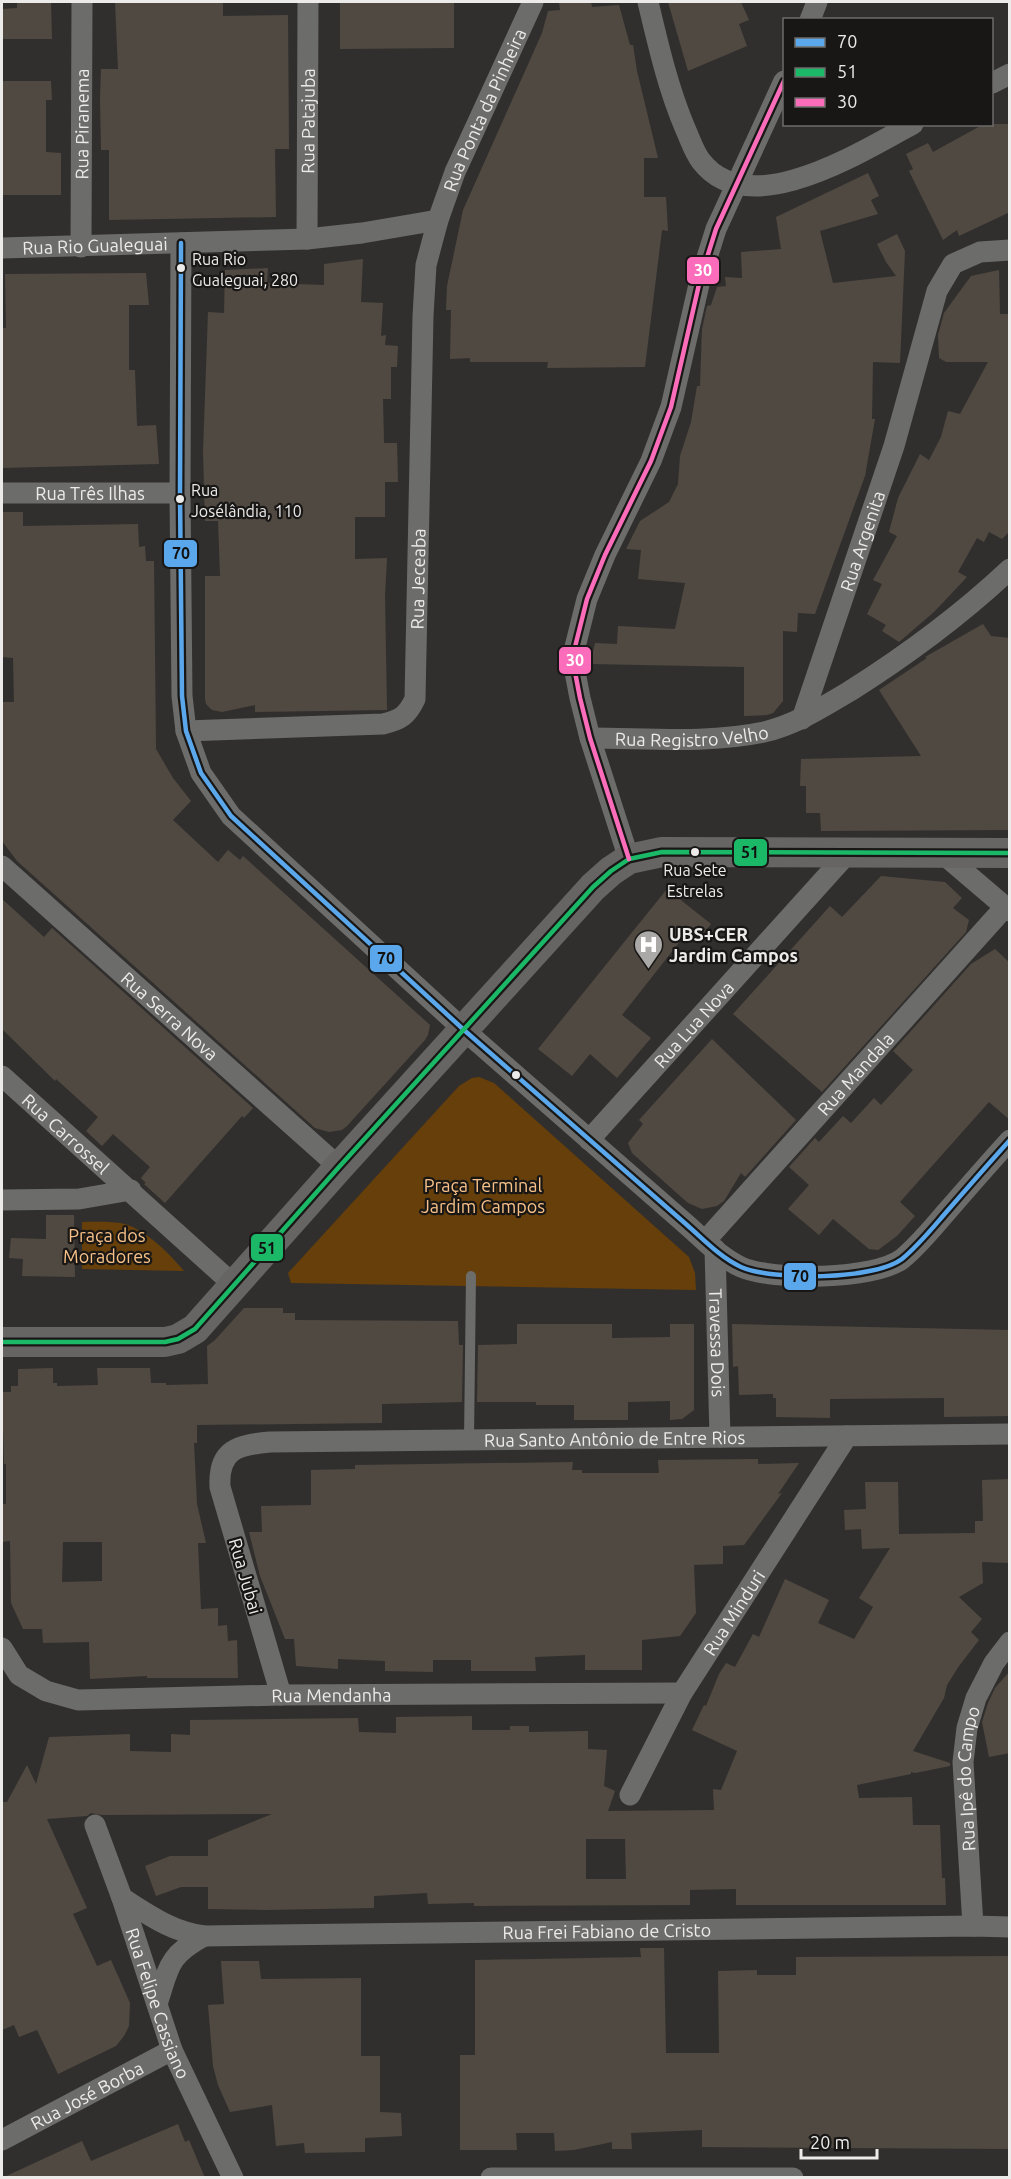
<svg xmlns="http://www.w3.org/2000/svg" width="1011" height="2179" viewBox="0 0 1011 2179" font-family="Ubuntu,sans-serif">
	<style>
		.green { fill: #663f0a }
		.building { fill: #504941; fill-rule: evenodd }
		.lines { fill: none; stroke-linecap: round; stroke-linejoin: round }
		.lane { stroke: #6c6c6b; stroke-width: 10 }
		.street { stroke: #6c6c6b; stroke-width: 21 }
		.secondary { stroke: #666564; stroke-width: 30 }
		.bus-1-casing { stroke: #181716; stroke-width: 9 }
		.bus-2-casing { stroke: #181716; stroke-width: 9 }
		.bus-3-casing { stroke: #181716; stroke-width: 9 }
		.bus-1 { stroke: #5aa8eb; stroke-width: 4.5 }
		.bus-2 { stroke: #1ab867; stroke-width: 4.5 }
		.bus-3 { stroke: #fb6dba; stroke-width: 4.5 }
		.bus-dot { fill: #ecebe9; stroke: #181716; stroke-width: 2 }
		.labels { text-anchor: middle; dominant-baseline: central; stroke-width: 4.5; stroke-linejoin: round; paint-order: stroke }
		.bus-label { font-size: 16px; fill: #ecebe9; stroke: #181716; text-anchor: start }
		.street-label { font-size: 18px; fill: #ecebe9; stroke: #181716 }
		.poi-label { font-size: 18px; font-weight: bold; fill: #ecebe9; stroke: #181716; text-anchor: start }
		.park-label { font-size: 18px; fill: #f9c187; stroke: #181716 }
		.line-badge { stroke: #181716; stroke-width: 2 }
		.badge-label { font-size: 16px; text-anchor: middle; font-weight: bold; fill: #fff }
		.pale-badge-label { font-size: 16px; text-anchor: middle; font-weight: bold; fill: #111 }
	</style>
	<rect width="100%" height="100%" fill="#312f2d"/>
	<g class="green">
		<path d="M479,1077L494,1083L689,1257L695,1273L696,1290L291,1283L288,1273L459,1086L472,1078Z"/>
		<path d="M82,1222C96,1222 111,1221 125,1224C147,1231 170,1254 184,1271L82,1269Z"/>
	</g>
	<g class="building">
		<path d="M17,2H51L52,39H2V9L17,8Z"/>
		<path d="M115,2H223V16L288,15L289,149H275L276,217L109,220V150H101L100,100L101,69H118Z"/>
		<path d="M340,2H454V48L340,49Z"/>
		<path d="M559,2H591L592,7L619,5L630,45H633L637,71L658,158H644V197H666L668,231L662,230L645,367L547,368L548,362H470V358L450,359L451,310H446L447,286L463,210L542,33L548,11L560,10Z"/>
		<path d="M668,2H741L749,20L739,24L747,46L688,71Z"/>
		<path d="M2,81H51L52,100H46V152L61,153V195H2Z"/>
		<path d="M984,124H1010V212L959,236L957,230L943,240L909,171L913,169L906,154L928,143L933,152Z"/>
		<path d="M868,173L879,196L871,200L878,214L820,231L833,283L896,276L886,262L877,244L897,234L905,251L900,363L873,362L872,419H875L865,476L815,614L798,613L797,632L783,631V701L773,713L767,715L744,716V667L590,664L595,643L617,644L618,626L675,629L685,583L638,579L641,550L626,549L640,521L669,502L678,484L680,456L691,422L697,386H700L702,329L707,306L711,305L717,287L726,286L725,277L742,278L741,252L781,249L776,217Z"/>
		<path d="M363,259L361,302L383,303L381,336L386,335L385,345L398,346L397,367H391V399H383L384,443H397L398,482H385V517H355V559L387,558L385,596L387,710L255,712V705L222,712L212,710L206,704L205,699V576H220L218,521H205L203,452L208,312L224,313L225,270L268,268L267,283L324,285V264Z"/>
		<path d="M999,270L1000,314H1010V531L1002,539L989,532L984,542L977,538L958,572L967,577L934,612L899,642L882,631L886,625L867,614L882,584L873,580L897,536L889,532L898,498L920,454L929,460L941,437L948,411L960,414L988,362H946L939,358L938,335L944,313L971,276Z"/>
		<path d="M146,273L149,305H129V370H135L137,426L156,425L159,464L2,468V328H6L5,274Z"/>
		<path d="M3,512H23V526L138,524L139,547L145,546L146,561H154L156,749L173,778L191,801L173,820L218,862L228,850L240,860L243,856L430,1025L428,1035L425,1040L347,1126L342,1130L329,1132L315,1128L17,861L2,841V702H14L13,658L2,657Z"/>
		<path d="M983,624L991,636L1010,638V830L821,831L820,813H806V786H800L801,759L921,756L879,690L927,658L925,657Z"/>
		<path d="M881,876L945,882L962,898L953,908L969,920L966,932L822,1092L733,1014L830,906L842,917Z"/>
		<path d="M667,889L711,924L695,943L685,935L622,1015L651,1038L617,1078L590,1054L572,1076L538,1049Z"/>
		<path d="M2,899L44,937L52,928L253,1108L244,1118L242,1116L165,1203L144,1184L146,1183L141,1178L150,1167L113,1134L102,1146L86,1131L98,1117L56,1079L55,1081L2,1029Z"/>
		<path d="M995,949L1010,963V1120L989,1102L900,1202L915,1216L897,1236L878,1250L869,1249L833,1219L819,1235L788,1209L809,1185L789,1167L815,1138L819,1142L843,1116L851,1123L874,1098L881,1105L913,1070L893,1051L971,964Z"/>
		<path d="M712,1039L796,1120L745,1177L741,1173L724,1201L717,1206L702,1209L688,1203L680,1196L632,1153L628,1143L643,1124L639,1120Z"/>
		<path d="M46,1215H74L75,1277L22,1276L23,1259L9,1258L11,1238L46,1239Z"/>
		<path d="M244,1308H283V1313H295V1320L458,1321L459,1345H463L462,1402L382,1404V1423L197,1425V1443H194L197,1504L206,1543H198L201,1609L218,1608V1626L227,1625L228,1641L237,1640L238,1678H147V1676L90,1679L89,1642L43,1643L42,1629H23L11,1603L10,1541L2,1542V1504H6V1464H4L2,1392H11V1386H18V1369L53,1368V1383H57V1386L98,1385L97,1368H150L151,1383H166V1385L208,1384L207,1346L215,1340ZM63,1542H102V1581L62,1582Z"/>
		<path d="M517,1324H612V1338L670,1337V1324H694V1410L682,1419L670,1420V1401L628,1402V1420H574V1405H536V1402H477L478,1345L517,1344Z"/>
		<path d="M732,1324L1010,1330V1416L944,1417V1398L830,1399V1418L776,1417V1398H773V1394L739,1395L738,1366L733,1367Z"/>
		<path d="M758,1459V1464L799,1463L778,1494L782,1493L744,1545L723,1546V1564L694,1565L696,1613L680,1636L642,1640V1670H585V1655L535,1657L536,1671H471V1660H433V1672L385,1671V1661L338,1659V1669L296,1666L294,1639H285L260,1576L249,1532H262L261,1506L311,1505V1470L355,1469V1465L573,1462L572,1470H582V1473H659L658,1460Z"/>
		<path d="M1010,1479V1563L982,1562L983,1583L959,1597L982,1619L971,1632L979,1640L959,1666L947,1685L944,1698L913,1751L950,1763V1766L915,1773L911,1772V1774L857,1785L859,1798L912,1797L913,1825H940L942,1878H945L946,1905H736V1889L690,1890V1905L474,1906V1903L428,1904L427,1893L374,1896V1908L265,1910L208,1909V1887H181L156,1896L145,1866L170,1856H208V1840L272,1814L102,1815L91,1813L87,1816L47,1819L87,1908L73,1914L97,1966L111,1960L130,2003L129,2026L124,2036L116,2046L58,2074L37,2030L19,2037L14,2025L2,2030V1802H7L27,1765L36,1784L49,1737L130,1734V1751L171,1752V1734L190,1735V1720L358,1718L359,1732L396,1733V1717L472,1716V1730H510V1726H529V1732L588,1731V1749L607,1750L604,1786L615,1791L608,1811L714,1810L713,1789L721,1790L737,1751L692,1730L704,1705L706,1706L719,1674L726,1663L735,1667L753,1634L759,1637L785,1579L829,1600L818,1623L854,1639L873,1607L859,1598L890,1548L862,1549L861,1529L845,1530L844,1510L866,1509L865,1482H898L899,1534L975,1533V1521H983L982,1480ZM586,1839H625L626,1879H586Z"/>
		<path d="M1010,1671V1753L989,1757L982,1722L988,1703L995,1688Z"/>
		<path d="M640,1948H664L666,2053H719L718,1971L757,1970V1975H796V1957L1010,1956V2149L702,2147V2130L631,2133L632,2149H612V2142L574,2150L555,2151L554,2133H516L517,2150H460V2055H475V1960L641,1957Z"/>
		<path d="M221,1961H259L261,1979L361,1978V2056H380V2112L401,2113L402,2136L365,2138V2152L305,2153L304,2143L276,2146L272,2105L230,2112L218,2085L213,2066L208,2005L224,2004Z"/>
		<path d="M178,2124L185,2142L189,2140L205,2178H2L82,2141L91,2161Z"/>
	</g>
	<g class="lines">
		<path class="lane" d="M469,1439L471,1276"/>
		<g class="street">
			<path d="M648,2C658,44 668,88 685,128C690,139 694,152 701,161C749,224 862,151 913,124"/>
			<path d="M810,20L817,2"/>
			<path d="M992,83L1010,74"/>
			<path id="s1" d="M307,239L308,2"/>
			<path d="M181,243L180,493L182,696L186,731L201,773L231,816L464,1030L687,1225C703,1239 721,1258 741,1267C773,1281 874,1280 902,1259C920,1244 934,1226 949,1209C969,1186 989,1163 1010,1140"/>
			<path id="s2" d="M81,247L82,2"/>
			<path id="s3" d="M2,248L307,239L362,233L438,220"/>
			<path id="s4" d="M2,493H180"/>
			<path id="s5" d="M802,719L894,446L937,291L953,264L980,252L1010,250"/>
			<path id="s6" d="M186,731L383,724C400,720 407,716 415,699L423,316L426,265L438,220L455,172L533,2"/>
			<path id="s7" d="M590,738C647,738 707,744 764,732C795,725 823,707 850,691C907,655 961,615 1010,569"/>
			<path d="M942,853L1010,911"/>
			<path d="M629,859L590,738L580,698L575,672V647L587,599L605,555L651,461L671,407L700,280L716,229L784,81"/>
			<path id="s8" d="M2,866L339,1167"/>
			<path id="s9" d="M2,1076L234,1285"/>
			<path id="s10" d="M589,1140L847,854"/>
			<path d="M2,1200L79,1199L131,1190"/>
			<path id="s11" d="M705,1241L1005,907"/>
			<path id="s12" d="M715,1249L720,1437"/>
			<path id="s13" d="M2,1648L19,1675L46,1691L78,1700L281,1695L682,1693"/>
			<path id="s14" d="M281,1695L220,1487C218,1449 238,1445 270,1442L1010,1434"/>
			<path id="s15" d="M630,1795L682,1693L847,1436"/>
			<path id="s16" d="M95,1825L122,1898L172,2050L233,2178"/>
			<path id="s17" d="M122,1898C149,1915 172,1932 204,1936L973,1926L1010,1927"/>
			<path id="s18" d="M973,1926L963,1762L967,1728L976,1698L994,1663L1010,1642"/>
			<path d="M157,2004C169,1968 167,1956 204,1936"/>
			<path id="s19" d="M2,2140L172,2050"/>
			<path d="M491,2178H793"/>
		</g>
		<path class="secondary" d="M2,1342H165L178,1339L195,1329L339,1167L593,887L611,871L629,859L662,852L1010,853"/>
		<defs>
			<path id="bus-1" d="M181,243L180,493L182,696L186,731L201,773L231,816L464,1030L687,1225C703,1239 721,1258 741,1267C773,1281 874,1280 902,1259C920,1244 934,1226 949,1209C969,1186 989,1163 1010,1140"/>
			<path id="bus-2" d="M2,1342H165L178,1339L195,1329L339,1167L593,887L611,871L629,859L662,852L1010,853"/>
			<path id="bus-3" d="M629,859L590,738L580,698L575,672V647L587,599L605,555L651,461L671,407L700,280L716,229L784,81"/>
		</defs>
		<use href="#bus-1" class="bus-1-casing"/>
		<use href="#bus-2" class="bus-2-casing"/>
		<use href="#bus-3" class="bus-3-casing"/>
		<use href="#bus-1" class="bus-1"/>
		<use href="#bus-2" class="bus-2"/>
		<use href="#bus-3" class="bus-3"/>
	</g>
	<defs>
		<symbol id="hospital-pin" viewBox="-11 -11 22 30"><path d="M0 17L-7.5 6A9.5 9.5 0 1 1 7.5 6Z" fill="#aba9a7" stroke="#181716"/><path d="M-5-5h3v3.5h4V-5h3V5h-3V1.5h-4V5h-3Z" fill="#fff"/></symbol>
	</defs>
	<g fill-rule="evenodd">
		<use href="#hospital-pin" x="632" y="928" width="33" height="45"/>
	</g>
	<g class="bus-dot">
		<circle cx="181" cy="268" r="5"/>
		<circle cx="180" cy="499" r="5"/>
		<circle cx="695" cy="852" r="5"/>
		<circle cx="516" cy="1075" r="5"/>
	</g>
	<g class="labels">
		<g class="bus-label">
			<text x="192" y="259">Rua Rio<tspan x="192" dy="21">Gualeguai, 280</tspan></text>
			<text x="191" y="490">Rua<tspan x="191" dy="21">Josélândia, 110</tspan></text>
			<text x="695" y="870" text-anchor="middle">Rua Sete<tspan x="695" dy="21">Estrelas</tspan></text>
		</g>
		<g class="street-label">
			<text stroke="none"><textPath href="#s6" startOffset="840">Rua Ponta da Pinheira</textPath></text>
			<text stroke="none"><textPath href="#s1" startOffset="118">Rua Patajuba</textPath></text>
			<text stroke="none"><textPath href="#s2" startOffset="123">Rua Piranema</textPath></text>
			<text stroke="none"><textPath href="#s3" startOffset="93">Rua Rio Gualeguai</textPath></text>
			<text stroke="none"><textPath href="#s4" startOffset="88">Rua Três Ilhas</textPath></text>
			<text stroke="none"><textPath href="#s5" startOffset="188">Rua Argenita</textPath></text>
			<text stroke="none"><textPath href="#s6" startOffset="360">Rua Jeceaba</textPath></text>
			<text stroke="none"><textPath href="#s7" startOffset="102">Rua Registro Velho</textPath></text>
			<text stroke="none"><textPath href="#s8" startOffset="225">Rua Serra Nova</textPath></text>
			<text stroke="none"><textPath href="#s10" startOffset="156">Rua Lua Nova</textPath></text>
			<text stroke="none"><textPath href="#s11" startOffset="225">Rua Mandala</textPath></text>
			<text stroke="none"><textPath href="#s9" startOffset="86">Rua Carrossel</textPath></text>
			<text stroke="none"><textPath href="#s12" startOffset="94">Travessa Dois</textPath></text>
			<text stroke="none"><textPath href="#s14" startOffset="640">Rua Santo Antônio de Entre Rios</textPath></text>
			<text transform="translate(246 1576) rotate(74)">Rua Jubai</text>
			<text stroke="none"><textPath href="#s15" startOffset="210">Rua Minduri</textPath></text>
			<text stroke="none"><textPath href="#s13" startOffset="350">Rua Mendanha</textPath></text>
			<text stroke="none"><textPath href="#s18" startOffset="148">Rua Ipê do Campo</textPath></text>
			<text stroke="none"><textPath href="#s17" startOffset="494">Rua Frei Fabiano de Cristo</textPath></text>
			<text stroke="none"><textPath href="#s16" startOffset="189">Rua Felipe Cassiano</textPath></text>
			<text stroke="none"><textPath href="#s19" startOffset="96">Rua José Borba</textPath></text>
		</g>
		<g class="poi-label">
			<text x="669" y="934">UBS+CER<tspan x="669" dy="21">Jardim Campos</tspan></text>
		</g>
		<g class="park-label">
			<text x="483" y="1185">Praça Terminal<tspan x="483" dy="21">Jardim Campos</tspan></text>
			<text x="107" y="1235">Praça dos<tspan x="107" dy="21">Moradores</tspan></text>
		</g>
	</g>
	<g class="line-badge">
		<rect x="686" y="256" width="34" height="29" rx="6" fill="#fb6dba"/>
		<rect x="163" y="539" width="35" height="29" rx="6" fill="#5aa8eb"/>
		<rect x="558" y="646" width="34" height="29" rx="6" fill="#fb6dba"/>
		<rect x="733" y="838" width="35" height="29" rx="6" fill="#1ab867"/>
		<rect x="369" y="944" width="34" height="29" rx="6" fill="#5aa8eb"/>
		<rect x="250" y="1233" width="34" height="29" rx="6" fill="#1ab867"/>
		<rect x="783" y="1262" width="34" height="29" rx="6" fill="#5aa8eb"/>
	</g>
	<g class="badge-label">
		<text x="703" y="276">30</text>
		<text x="575" y="666">30</text>
	</g>
	<g class="pale-badge-label">
		<text x="181" y="559">70</text>
		<text x="750" y="858">51</text>
		<text x="386" y="964">70</text>
		<text x="267" y="1254">51</text>
		<text x="800" y="1282">70</text>
	</g>
	<rect width="1011" height="2179" fill="none" stroke="#ecebe9" stroke-width="6"/>
	<rect x="783" y="18" width="210" height="108" fill="#181716" stroke="#6d6c6a" stroke-width="1.5"/>
	<rect x="795" y="38" width="30" height="9" fill="#5aa8eb" stroke="#6d6c6a" stroke-width="1.5"/>
	<text x="837" y="48" font-size="18" fill="#ecebe9">70</text>
	<rect x="795" y="68" width="30" height="9" fill="#1ab867" stroke="#6d6c6a" stroke-width="1.5"/>
	<text x="837" y="78" font-size="18" fill="#ecebe9">51</text>
	<rect x="795" y="98" width="30" height="9" fill="#fb6dba" stroke="#6d6c6a" stroke-width="1.5"/>
	<text x="837" y="108" font-size="18" fill="#ecebe9">30</text>
	<path d="M801 2149v9h76v-9" fill="none" stroke="#ecebe9" stroke-width="3"/>
	<text x="810" y="2149" font-size="18" fill="#ecebe9" stroke="#181716" stroke-width="4.5" paint-order="stroke">20 m</text>
</svg>
